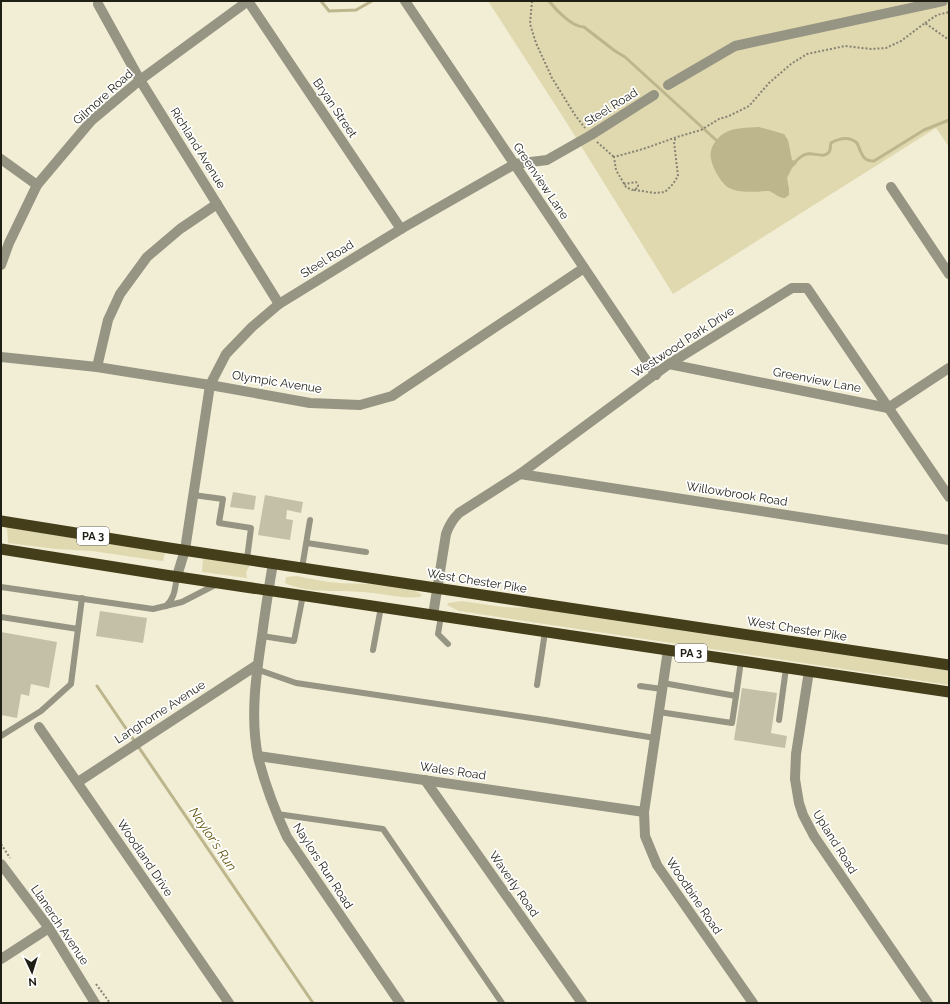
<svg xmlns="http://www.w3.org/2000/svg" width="950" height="1004" viewBox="0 0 950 1004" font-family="Raleway,sans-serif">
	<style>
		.green { fill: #e0d9b0 }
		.water { fill: #bdb58b }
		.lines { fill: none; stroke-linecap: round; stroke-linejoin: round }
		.stream { stroke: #bdb58b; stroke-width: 3 }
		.building { fill: #c4c0a8 }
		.path { stroke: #868372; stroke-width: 2; stroke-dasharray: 2 2; stroke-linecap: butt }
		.service { stroke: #969482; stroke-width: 6 }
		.minor { stroke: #969482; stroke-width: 10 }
		.trunk { stroke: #453e1a; stroke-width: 11 }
		.labels { text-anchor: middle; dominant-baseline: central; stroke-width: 3.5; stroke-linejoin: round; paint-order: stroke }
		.shield { fill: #fff; stroke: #63625c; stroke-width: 1 }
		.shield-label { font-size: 11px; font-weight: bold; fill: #201f16 }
		.street-label { font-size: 12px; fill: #201f16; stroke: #fff }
		.water-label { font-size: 13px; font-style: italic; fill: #62560d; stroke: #fff }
	</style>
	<rect width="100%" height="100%" fill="#f2eed5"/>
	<g class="green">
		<path d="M488,1H949V147L936,128L673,294L563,117Z"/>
		<path d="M7,527L165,553L163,561L154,560L92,551L56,549L8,543Z"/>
		<path d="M203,557L250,565L246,572L247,578L202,572Z"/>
		<path d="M297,576C311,579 326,582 340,583C358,584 410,583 422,595L420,597C401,599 382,593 362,592C337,590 309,594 285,583L286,577Z"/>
		<path d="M462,601L503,607L541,608L949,669V685L459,611L447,605L448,603Z"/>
	</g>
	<path class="water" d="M759,127L784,134L788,140L792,160L796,161L797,163L792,168L787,178L789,189V195L785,198C778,198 775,193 769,191C757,191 740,194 729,188C720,183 708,161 711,151C712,145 718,137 723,134C733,127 748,128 759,127Z"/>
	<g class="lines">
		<g class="stream">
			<path d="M321,1L329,11L356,10L372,1"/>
			<path d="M549,1C556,10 572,27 584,27L615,51L625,57L716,140"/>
			<path d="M796,161C799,158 802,155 807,154C813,152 824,159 829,152C831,150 830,146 831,143C840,138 849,136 857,143C861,151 862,162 874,161L924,130L949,120"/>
			<path d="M97,686L313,1003"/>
		</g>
	</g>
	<g class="building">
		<path d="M233,492L256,496L254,510L230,507Z"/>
		<path d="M265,495L303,502L301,513L287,510L286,519L293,520L290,540L258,535Z"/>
		<path d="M100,611L147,618L143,643L96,636Z"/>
		<path d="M1,632L57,642L49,688L31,684L29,696L21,694L17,718L1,715Z"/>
		<path d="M742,688L777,693L771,733L787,736L785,748L734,740Z"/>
	</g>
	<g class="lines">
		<g class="path">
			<path d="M532,1L530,24L536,43L552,78L575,115L585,128"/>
			<path d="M925,23L937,15L949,12"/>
			<path d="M597,142L614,157"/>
			<path d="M624,183L625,184L636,182L638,185V188L632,190L626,187L616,170L614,157L643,149L677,137L701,130L719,119L729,116L749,106L769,83L791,64L807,54L845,46L871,49L886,48L901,41L925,23L949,40"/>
			<path d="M634,190L656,193L665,192L673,184L678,176L674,142L676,137"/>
			<path d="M1,844L10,858"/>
			<path d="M96,984L110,1003"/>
		</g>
		<g class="service">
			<path d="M193,495L223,499L219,523L251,528L247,559"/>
			<path d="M307,543L366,552"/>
			<path d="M302,568L310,520"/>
			<path d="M1,587L153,609L182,602L217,584"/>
			<path d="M166,606C175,598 175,588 177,576"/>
			<path d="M441,616L438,634L448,644"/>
			<path d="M1,617L78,629L82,598"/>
			<path d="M262,636L294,641L303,595"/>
			<path d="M373,650L381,607"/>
			<path d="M256,669L296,683L545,720L655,738"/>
			<path d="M537,685L545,632"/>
			<path d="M640,686L662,689"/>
			<path d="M736,696L741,661"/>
			<path d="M659,712L732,723L736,696L663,683"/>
			<path d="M779,720L786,668"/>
			<path d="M1,736L41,711L71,684L78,629"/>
			<path d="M277,814L383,829L502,1003"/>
		</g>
		<g class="minor">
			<path d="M248,1L401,229"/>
			<path d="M405,1L656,375"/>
			<path d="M98,4L140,80L279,304"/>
			<path d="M668,85L735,46L943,1"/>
			<path d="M1,159L37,185"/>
			<path d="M891,187L949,274"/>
			<path d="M1,265L9,243L37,185L91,121L140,80L248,1"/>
			<path d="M1,357L97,367L210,385L310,403L360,405L392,396L584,268"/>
			<path d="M669,364L888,408L949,368"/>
			<path d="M97,367L108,320L120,294L147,257L180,229L217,204"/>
			<path d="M520,474L949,540"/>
			<path d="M273,563C269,587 265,611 262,636C256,675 250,717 258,757C265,785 275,811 287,837L400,1003"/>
			<path d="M177,576L185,550L210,385L226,354L252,327L279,304L401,229L515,164L547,160L591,135L654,95"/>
			<path d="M433,615L446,534C449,525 453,519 459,513L520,474L669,364L792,288H807L949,497"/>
			<path d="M668,650L644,812L645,836L657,865L753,1003"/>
			<path d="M809,671L796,754L795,779L799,803L803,815L814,836L928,1003"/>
			<path d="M39,727L229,1003"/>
			<path d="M258,756L644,812"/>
			<path d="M425,780L582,1003"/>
			<path d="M78,782L257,665"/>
			<path d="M1,864L49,928L95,1003"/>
			<path d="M1,959L49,928"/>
		</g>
		<g class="trunk">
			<path d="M1,521L169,548L949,665"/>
			<path d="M1,549L165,575L949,692"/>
		</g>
	</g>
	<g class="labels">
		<g class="shield">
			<rect x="77" y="527" width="32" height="18" rx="3"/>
			<rect x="675" y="644" width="32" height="18" rx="3"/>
		</g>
		<g class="shield-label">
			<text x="93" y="536">PA 3</text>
			<text x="691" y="653">PA 3</text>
		</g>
		<g class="street-label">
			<text transform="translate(103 97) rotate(-42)">Gilmore Road</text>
			<text transform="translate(611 107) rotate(-32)">Steel Road</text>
			<text transform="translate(335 108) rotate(56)">Bryan Street</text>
			<text transform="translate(198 148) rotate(58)">Richland Avenue</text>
			<text transform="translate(541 181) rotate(56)">Greenview Lane</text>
			<text transform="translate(327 259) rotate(-32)">Steel Road</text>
			<text transform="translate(683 342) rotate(-33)">Westwood Park Drive</text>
			<text transform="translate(817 380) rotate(11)">Greenview Lane</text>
			<text transform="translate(277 382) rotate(9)">Olympic Avenue</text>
			<text transform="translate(737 494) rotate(9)">Willowbrook Road</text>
			<text transform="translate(477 581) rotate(9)">West Chester Pike</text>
			<text transform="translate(797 629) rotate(9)">West Chester Pike</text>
			<text transform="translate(160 712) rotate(-33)">Langhorne Avenue</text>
			<text transform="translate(453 771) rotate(8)">Wales Road</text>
			<text transform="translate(835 842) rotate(58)">Upland Road</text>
			<text transform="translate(145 858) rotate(56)">Woodland Drive</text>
			<text transform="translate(323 866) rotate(57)">Naylors Run Road</text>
			<text transform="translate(514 884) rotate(55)">Waverly Road</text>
			<text transform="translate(694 896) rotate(56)">Woodbine Road</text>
			<text transform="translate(60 925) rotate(56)">Llanerch Avenue</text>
		</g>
		<g class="water-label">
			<text transform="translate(213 839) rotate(56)">Naylor's Run</text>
		</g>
	</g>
	<rect width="950" height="1004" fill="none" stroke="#201f16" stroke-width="4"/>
	<g transform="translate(32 972) rotate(176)" stroke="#ffffff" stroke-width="3" paint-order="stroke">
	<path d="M0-3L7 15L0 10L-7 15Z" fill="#201f16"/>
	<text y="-6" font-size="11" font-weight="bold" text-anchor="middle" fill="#201f16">N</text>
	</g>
</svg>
